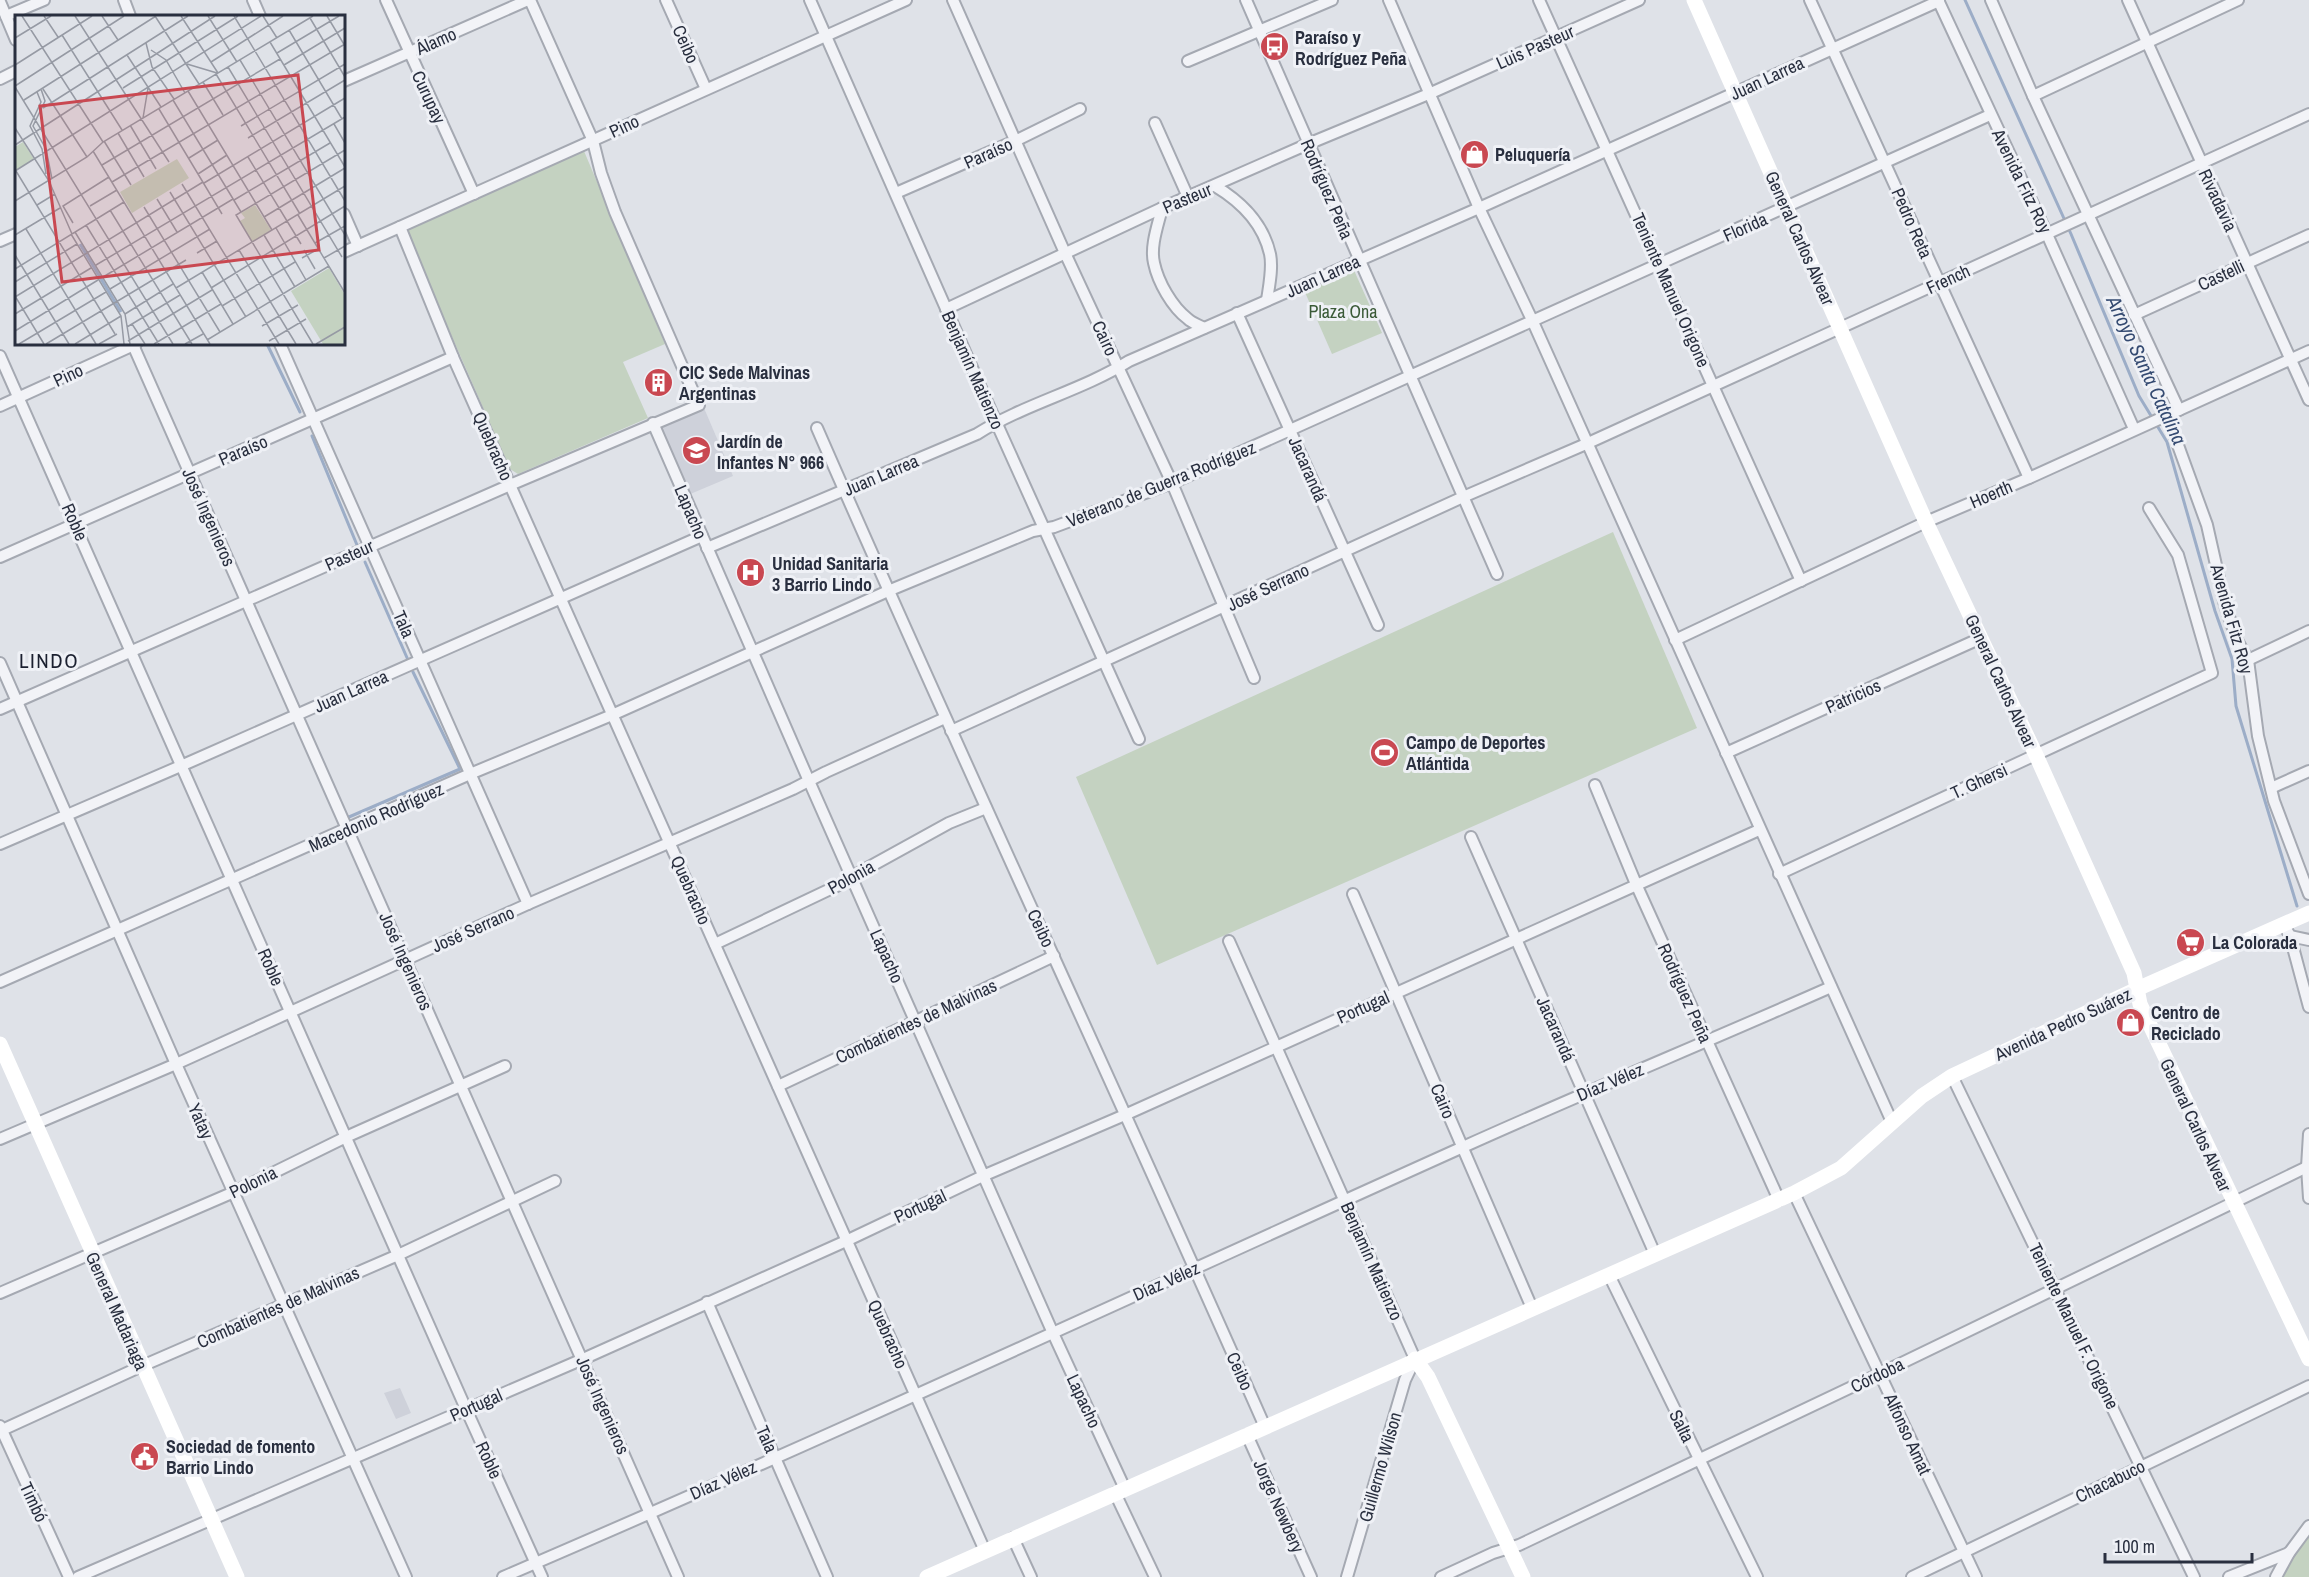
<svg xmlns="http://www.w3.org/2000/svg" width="2309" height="1577" viewBox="0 0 2309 1577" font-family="'Archivo Narrow',sans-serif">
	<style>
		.built { fill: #ced1da }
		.green { fill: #c4d2c1 }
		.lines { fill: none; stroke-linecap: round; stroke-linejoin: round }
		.stream { stroke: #9cadc7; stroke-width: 3 }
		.street-casing { stroke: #a5a9b2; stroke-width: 14 }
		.street { stroke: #f2f3f7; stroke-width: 10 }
		.secondary { stroke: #fff; stroke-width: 15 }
		.labels { text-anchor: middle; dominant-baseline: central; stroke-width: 6; stroke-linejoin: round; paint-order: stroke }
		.poi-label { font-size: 18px; font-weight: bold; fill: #292f3f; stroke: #eff1f6; text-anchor: start }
		.street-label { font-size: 18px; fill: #292f3f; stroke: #eff1f6 }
		.park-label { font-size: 18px; fill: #3a5a37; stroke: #eff1f6 }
		.water-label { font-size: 20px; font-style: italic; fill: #344a71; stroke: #eff1f6 }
		.quarter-label { font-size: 21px; letter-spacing: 1.5px; fill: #1b2030; stroke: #eff1f6 }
		.inset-river { fill: none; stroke: #9cadc7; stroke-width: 3 }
		.inset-road { fill: none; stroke: #969aa4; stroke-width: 1.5 }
		.view { fill: #c94851; fill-opacity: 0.15; stroke: #c94851; stroke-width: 3 }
		.inset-edge { fill: none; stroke: #292f3f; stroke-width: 3 }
	</style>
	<rect width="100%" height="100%" fill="#dfe2e8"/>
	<g class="built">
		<path d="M704,408L733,476L688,495L659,426Z"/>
		<path d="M400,1388L411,1413L396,1419L384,1393Z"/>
	</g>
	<g class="green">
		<path d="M584,151L665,344L623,362L648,418L518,474L510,469L406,232L411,226Z"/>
		<path d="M1353,268L1382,333L1332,354L1304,290Z"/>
		<path d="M1613,532L1697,728L1157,965L1076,777Z"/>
		<path d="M2309,1526V1577H2276Z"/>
	</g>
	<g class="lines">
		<g class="stream">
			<path d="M1965,0L2071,234L2139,396L2167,442L2215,611L2232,659L2236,706L2297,906"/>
			<path d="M267,344L300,412"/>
			<path d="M312,436L357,545"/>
			<path d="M365,562L408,660"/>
			<path d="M349,817L460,769L413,672"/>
		</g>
		<defs>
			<g id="street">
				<path d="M124,0L130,16"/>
				<path d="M253,0L260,16"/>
				<path d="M386,0L474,194"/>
				<path d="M666,0L706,89"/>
				<path d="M810,0L996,422L1139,739"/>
				<path d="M953,0L1065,253L1172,483L1254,678"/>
				<path d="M1246,0L1497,574"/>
				<path d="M1389,0L1479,208L1533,322L1892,1122"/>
				<path d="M1539,0L1801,581"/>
				<path d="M1810,0L2029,478"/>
				<path d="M1938,0L2046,232L2134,429"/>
				<path d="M1991,0L2033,96L2179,410"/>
				<path d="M2128,0L2309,400"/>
				<path d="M0,2L16,40"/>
				<path d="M6,16L44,0"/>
				<path d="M1188,61L1332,0"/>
				<path d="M0,79L16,71"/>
				<path d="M344,81L528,0"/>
				<path d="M2033,96L2238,0"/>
				<path d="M1155,123L1188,197"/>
				<path d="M1215,186C1240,201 1263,223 1270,254C1273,268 1269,286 1267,300"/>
				<path d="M896,193L1015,141L1080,109"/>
				<path d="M1162,208C1158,225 1150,246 1154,263C1158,282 1172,307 1188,319C1192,323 1199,325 1204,328"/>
				<path d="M344,214L358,246"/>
				<path d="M400,227L453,357L985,1551"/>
				<path d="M0,241L16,234"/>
				<path d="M344,252L906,0"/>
				<path d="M946,309L1162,208L1308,144L1431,93L1639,0"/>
				<path d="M1237,313L1378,625"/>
				<path d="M2134,315L2309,235"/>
				<path d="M280,344L528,904"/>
				<path d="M133,345L678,1577"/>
				<path d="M0,356L466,1409L542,1577"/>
				<path d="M0,406L136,344"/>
				<path d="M2167,415L2207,525L2225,605L2237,640L2248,660L2258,736L2274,801L2309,894"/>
				<path d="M653,423L809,781L1052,1331L1125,1489"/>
				<path d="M817,428C963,763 1118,1093 1265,1427"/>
				<path d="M707,548L977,434C1024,404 1081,391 1129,361L1479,208L1939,1"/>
				<path d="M0,557L453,357"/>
				<path d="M1675,640L1926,522L2029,478L2309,351"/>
				<path d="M2248,660L2309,631"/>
				<path d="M0,663L176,1064L406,1577"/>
				<path d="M0,709L510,485L699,405L615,212L601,173L593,141L530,0"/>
				<path d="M951,731L1463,497L1586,444L2309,114"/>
				<path d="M1726,753L1981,638"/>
				<path d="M1595,785L1636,884L1779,1200"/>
				<path d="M2271,788L2309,771"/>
				<path d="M1471,837L1655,1254"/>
				<path d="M0,844L183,765L702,536"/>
				<path d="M1779,874L2212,673L2178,555L2149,508"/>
				<path d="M1353,894L1532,1308"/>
				<path d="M2284,925L2290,936L2309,1007"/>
				<path d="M2290,936L2309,940"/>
				<path d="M1229,941L1415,1359L1405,1380L1347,1577"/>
				<path d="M715,944L841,884L862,871L949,823L986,808"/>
				<path d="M0,982L470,774L612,715L888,591L1033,531L1054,527L1172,483L1990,115"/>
				<path d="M1952,1076L2194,1577"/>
				<path d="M778,1086L1054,956"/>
				<path d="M2309,1134L2307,1167L2309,1198"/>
				<path d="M0,1139L176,1064L528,904L793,789L826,772L945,718"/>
				<path d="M1794,1193L1976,1577"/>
				<path d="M1609,1275L1757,1577"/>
				<path d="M0,1293L234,1192L346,1137L505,1066"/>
				<path d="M707,1302L827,1577"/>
				<path d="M0,1426L69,1577"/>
				<path d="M0,1431L142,1366L398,1255L555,1181"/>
				<path d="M1247,1435L1311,1577"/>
				<path d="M1115,1493L1155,1577"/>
				<path d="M1013,1538L1031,1577"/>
				<path d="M78,1577L583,1359L846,1241L985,1175L1127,1114L1759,830"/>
				<path d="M503,1577C825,1439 1143,1291 1463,1147C1585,1092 1709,1041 1831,987"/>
				<path d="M1441,1577L1493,1553L1519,1545L1879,1374L2309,1166"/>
				<path d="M1912,1577L2309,1386"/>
				<path d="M2229,1577L2289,1553"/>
				<path d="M2276,1577L2289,1553L2309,1526"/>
			</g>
		</defs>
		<use href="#street" class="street-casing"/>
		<use href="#street" class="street"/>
		<g class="secondary">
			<path d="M1694,0L1926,522L2036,755L2134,973L2140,1004L2309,1359"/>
			<path d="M0,1044L237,1577"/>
			<path d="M1415,1359L1428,1377L1523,1577"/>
			<path d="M927,1577L1794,1193L1841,1168L1922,1096L1952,1076L2137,989L2309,913"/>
		</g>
	</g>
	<defs>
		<symbol id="bus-disc" viewBox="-11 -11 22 22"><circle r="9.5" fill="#c94851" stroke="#eff1f6"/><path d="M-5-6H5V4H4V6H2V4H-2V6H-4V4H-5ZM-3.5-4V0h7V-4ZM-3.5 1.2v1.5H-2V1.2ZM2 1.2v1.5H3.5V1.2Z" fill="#fff"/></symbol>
		<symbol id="shop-disc" viewBox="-11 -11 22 22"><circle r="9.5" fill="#c94851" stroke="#eff1f6"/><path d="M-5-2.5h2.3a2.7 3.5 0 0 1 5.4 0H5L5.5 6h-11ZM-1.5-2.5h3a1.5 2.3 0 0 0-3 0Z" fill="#fff"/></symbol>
		<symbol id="building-disc" viewBox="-11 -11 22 22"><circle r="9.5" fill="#c94851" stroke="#eff1f6"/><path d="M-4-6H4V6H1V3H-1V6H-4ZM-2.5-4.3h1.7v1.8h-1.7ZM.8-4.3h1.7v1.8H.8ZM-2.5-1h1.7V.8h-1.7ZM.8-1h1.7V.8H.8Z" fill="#fff"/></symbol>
		<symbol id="school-disc" viewBox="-11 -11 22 22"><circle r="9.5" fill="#c94851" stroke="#eff1f6"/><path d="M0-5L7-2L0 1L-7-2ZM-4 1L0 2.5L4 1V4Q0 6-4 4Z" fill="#fff"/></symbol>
		<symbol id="hospital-disc" viewBox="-11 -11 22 22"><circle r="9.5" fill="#c94851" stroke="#eff1f6"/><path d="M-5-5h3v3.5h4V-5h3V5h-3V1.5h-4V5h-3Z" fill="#fff"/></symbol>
		<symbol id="stadium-disc" viewBox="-11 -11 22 22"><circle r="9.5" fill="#c94851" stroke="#eff1f6"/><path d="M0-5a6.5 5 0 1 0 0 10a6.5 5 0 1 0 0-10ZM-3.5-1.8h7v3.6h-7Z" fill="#fff"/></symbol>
		<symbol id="supermarket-disc" viewBox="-11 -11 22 22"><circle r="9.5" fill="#c94851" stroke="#eff1f6"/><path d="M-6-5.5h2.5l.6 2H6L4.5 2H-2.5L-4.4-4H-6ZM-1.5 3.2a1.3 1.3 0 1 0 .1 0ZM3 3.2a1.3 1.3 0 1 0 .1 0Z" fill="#fff"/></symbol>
		<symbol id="civic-disc" viewBox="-11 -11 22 22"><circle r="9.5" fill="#c94851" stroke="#eff1f6"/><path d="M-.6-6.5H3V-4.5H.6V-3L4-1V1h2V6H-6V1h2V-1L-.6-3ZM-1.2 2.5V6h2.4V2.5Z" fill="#fff"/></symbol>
	</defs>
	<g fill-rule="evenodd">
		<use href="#bus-disc" x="1258" y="30" width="33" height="33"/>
		<use href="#shop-disc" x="1458" y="138" width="33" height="33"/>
		<use href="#building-disc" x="642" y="366" width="33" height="33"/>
		<use href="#school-disc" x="680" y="434" width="33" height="33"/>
		<use href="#hospital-disc" x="734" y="556" width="33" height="33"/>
		<use href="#stadium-disc" x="1368" y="736" width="33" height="33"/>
		<use href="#supermarket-disc" x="2174" y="926" width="33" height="33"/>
		<use href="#shop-disc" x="2114" y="1006" width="33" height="33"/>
		<use href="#civic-disc" x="128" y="1440" width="33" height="33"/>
	</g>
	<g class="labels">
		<g class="poi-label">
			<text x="1295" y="37">Paraíso y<tspan x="1295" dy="21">Rodríguez Peña</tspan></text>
			<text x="1495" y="154">Peluquería</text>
			<text x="679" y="372">CIC Sede Malvinas<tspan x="679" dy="21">Argentinas</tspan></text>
			<text x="717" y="441">Jardín de<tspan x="717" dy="21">Infantes N° 966</tspan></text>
			<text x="772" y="563">Unidad Sanitaria<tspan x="772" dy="21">3 Barrio Lindo</tspan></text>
			<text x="1406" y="742">Campo de Deportes<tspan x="1406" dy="21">Atlántida</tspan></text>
			<text x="2212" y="942">La Colorada</text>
			<text x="2151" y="1012">Centro de<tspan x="2151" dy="21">Reciclado</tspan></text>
			<text x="166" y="1446">Sociedad de fomento<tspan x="166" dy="21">Barrio Lindo</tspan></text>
		</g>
		<g class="street-label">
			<text transform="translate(436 41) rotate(-24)">Álamo</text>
			<text transform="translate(686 44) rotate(66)">Ceibo</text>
			<text transform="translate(1535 47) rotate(-24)">Luis Pasteur</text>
			<text transform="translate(1767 78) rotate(-25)">Juan Larrea</text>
			<text transform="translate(429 97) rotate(65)">Curupay</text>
			<text transform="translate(624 126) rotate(-25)">Pino</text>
			<text transform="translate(988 153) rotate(-24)">Paraíso</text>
			<text transform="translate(2022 181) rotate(64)">Avenida Fitz Roy</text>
			<text transform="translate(1327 189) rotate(67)">Rodríguez Peña</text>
			<text transform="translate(1187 198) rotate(-23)">Pasteur</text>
			<text transform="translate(2218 200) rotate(65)">Rivadavia</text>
			<text transform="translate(1912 223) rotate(66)">Pedro Reta</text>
			<text transform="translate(1745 227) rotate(-24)">Florida</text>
			<text transform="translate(1800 238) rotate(66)">General Carlos Alvear</text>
			<text transform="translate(2221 275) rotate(-25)">Castelli</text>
			<text transform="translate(1323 276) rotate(-24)">Juan Larrea</text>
			<text transform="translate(1948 279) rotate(-25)">French</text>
			<text transform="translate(1671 290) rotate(66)">Teniente Manuel Origone</text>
			<text transform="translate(1105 338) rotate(65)">Cairo</text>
			<text transform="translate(973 370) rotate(66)">Benjamín Matienzo</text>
			<text transform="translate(68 375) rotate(-25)">Pino</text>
			<text transform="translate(493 446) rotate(66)">Quebracho</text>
			<text transform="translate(243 450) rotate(-23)">Paraíso</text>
			<text transform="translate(1308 469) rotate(66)">Jacarandá</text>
			<text transform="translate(881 475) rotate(-23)">Juan Larrea</text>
			<text transform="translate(1161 484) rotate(-22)">Veterano de Guerra Rodríguez</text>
			<text transform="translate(1991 494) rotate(-23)">Hoerth</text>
			<text transform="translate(691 512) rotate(67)">Lapacho</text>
			<text transform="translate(209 517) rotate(66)">José Ingenieros</text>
			<text transform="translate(75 522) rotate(66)">Roble</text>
			<text transform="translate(349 555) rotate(-24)">Pasteur</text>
			<text transform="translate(1268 587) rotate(-25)">José Serrano</text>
			<text transform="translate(2232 619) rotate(74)">Avenida Fitz Roy</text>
			<text transform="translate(404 624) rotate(66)">Tala</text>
			<text transform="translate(2001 681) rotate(65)">General Carlos Alvear</text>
			<text transform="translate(351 691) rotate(-24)">Juan Larrea</text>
			<text transform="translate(1853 696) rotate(-24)">Patricios</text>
			<text transform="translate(1979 781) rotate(-25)">T. Ghersi</text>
			<text transform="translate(376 817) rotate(-24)">Macedonio Rodríguez</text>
			<text transform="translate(851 877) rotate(-29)">Polonia</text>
			<text transform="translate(691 890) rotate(66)">Quebracho</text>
			<text transform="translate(1041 928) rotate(65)">Ceibo</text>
			<text transform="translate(473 929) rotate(-24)">José Serrano</text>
			<text transform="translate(887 956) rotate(66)">Lapacho</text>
			<text transform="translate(406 961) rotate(66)">José Ingenieros</text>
			<text transform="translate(271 967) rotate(66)">Roble</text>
			<text transform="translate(1685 993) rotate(66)">Rodríguez Peña</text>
			<text transform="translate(1363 1007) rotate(-24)">Portugal</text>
			<text transform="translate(916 1021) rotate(-25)">Combatientes de Malvinas</text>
			<text transform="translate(2063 1024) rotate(-25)">Avenida Pedro Suárez</text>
			<text transform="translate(1556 1029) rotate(66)">Jacarandá</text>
			<text transform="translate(1610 1082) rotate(-23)">Díaz Vélez</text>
			<text transform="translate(1443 1101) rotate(67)">Cairo</text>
			<text transform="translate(201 1121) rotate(66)">Yatay</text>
			<text transform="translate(2196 1125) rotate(65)">General Carlos Alvear</text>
			<text transform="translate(253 1182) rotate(-26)">Polonia</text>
			<text transform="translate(920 1206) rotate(-25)">Portugal</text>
			<text transform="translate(1372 1261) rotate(66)">Benjamín Matienzo</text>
			<text transform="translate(1166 1281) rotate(-24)">Díaz Vélez</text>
			<text transform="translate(278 1307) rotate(-24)">Combatientes de Malvinas</text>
			<text transform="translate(117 1311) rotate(66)">General Madariaga</text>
			<text transform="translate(2074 1326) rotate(64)">Teniente Manuel F. Origone</text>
			<text transform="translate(888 1334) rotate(66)">Quebracho</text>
			<text transform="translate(1240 1371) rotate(66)">Ceibo</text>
			<text transform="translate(1877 1375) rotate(-26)">Córdoba</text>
			<text transform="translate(1084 1401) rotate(65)">Lapacho</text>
			<text transform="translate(476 1405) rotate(-24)">Portugal</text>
			<text transform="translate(603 1405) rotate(66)">José Ingenieros</text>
			<text transform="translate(1682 1426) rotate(64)">Salta</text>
			<text transform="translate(1908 1434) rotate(65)">Alfonso Amat</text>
			<text transform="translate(767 1439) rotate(66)">Tala</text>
			<text transform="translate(489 1460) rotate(65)">Roble</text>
			<text transform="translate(1380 1467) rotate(-74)">Guillermo Wilson</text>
			<text transform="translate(723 1480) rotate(-24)">Díaz Vélez</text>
			<text transform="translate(2110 1481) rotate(-26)">Chacabuco</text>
			<text transform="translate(34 1502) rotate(65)">Timbó</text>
			<text transform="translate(1279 1506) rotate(66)">Jorge Newbery</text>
		</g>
		<g class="park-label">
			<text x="1343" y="311">Plaza Ona</text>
		</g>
		<g class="water-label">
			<text transform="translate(2147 370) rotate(65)">Arroyo Santa Catalina</text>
		</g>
		<g class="quarter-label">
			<text x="49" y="660">LINDO</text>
		</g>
	</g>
	<g transform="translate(15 15)">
		<rect width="330" height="330" fill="#dfe2e8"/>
		<path d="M8,127L19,144L1,155L0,132ZM162,144L174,163L117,198L105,177ZM240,190L256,215L237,227L225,206L230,203L226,198ZM314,253L330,280V329H308L276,276Z" fill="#c4d2c1"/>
		<path class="inset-river" d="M65,229L106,297"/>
		<path class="inset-road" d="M7,1L88,127M29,1L43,22M60,1L154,147M87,1L103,25M140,1L184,69M166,1L203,58M193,1L222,47M219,1L330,186M248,1L262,23M312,1L330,31M295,3L330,62M274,15L327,104M47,20L107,115M0,23L36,1M255,27L330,152M131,28L137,52L159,84M136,35L151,45L170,78M262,38L324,1M112,40L146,92M225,45L330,220M196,47L268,1M172,49L202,58M0,50L77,1M269,50L330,13M213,52L327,242M201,59L285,199M188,67L208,100M0,71L109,1M0,72L158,329M108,73L223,1M26,74L30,86L18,111L31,134L37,164M28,74L72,142M173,76L257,215M22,77L26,87L15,111L27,134L31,159M9,85L141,1M158,85L226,197M28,93L173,1M144,94L207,199M128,103L133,73M319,109L330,128M115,110L141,154M226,111L330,49M0,113L34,166L57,219M103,118L129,162M233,123L330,65M89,126L116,170M0,130L200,1M78,136L195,329M233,142L272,206M174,143L203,125M87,150L265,44M0,156L246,1M1,156L100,319M183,159L212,140M97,167L330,29M189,168L330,83M167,169L264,329M155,177L231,302M142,184L162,217M219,185L315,128M0,186L72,142L88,127L298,1M22,190L40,179M75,191L102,175M129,192L205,317M95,195L177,329M283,200L330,278M249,202L330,153M272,206L286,229M58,208L48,191L94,162M71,210L144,329M261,213L291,265M11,214L81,329M60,217L110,299L115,329M56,219L106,301L109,329M0,220L45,193M249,220L280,272M300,228L330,211M224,235L281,329M289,235L300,254M182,238L202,226M0,240L54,329M287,243L303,234M309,243L330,231M81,250L330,102M0,254L109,187M187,257L218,309M88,262L218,184M0,267L62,229M161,273L330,171M196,273L330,191M95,274L195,214M0,281L29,329M0,282L188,167M207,291L280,247M0,299L76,253M110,299L158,269M117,309L130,329M247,311L283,290M112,312L165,280M0,316L83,265M192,325L314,251M113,326L197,275M254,326L291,304M4,329L91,277M31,329L171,245M60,329L106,301M84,329L102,319M139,329L206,289M170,329L188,319M298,329L221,200L330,135M301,329L330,312"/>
		<path class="view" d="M283,60L304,235L47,267L25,91Z"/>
		<rect width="330" height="330" class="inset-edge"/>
	</g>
	<path d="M2105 1553v9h147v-9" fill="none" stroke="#292f3f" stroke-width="3"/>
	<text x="2114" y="1553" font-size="18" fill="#292f3f" stroke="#eff1f6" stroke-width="4.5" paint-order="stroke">100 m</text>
</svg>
